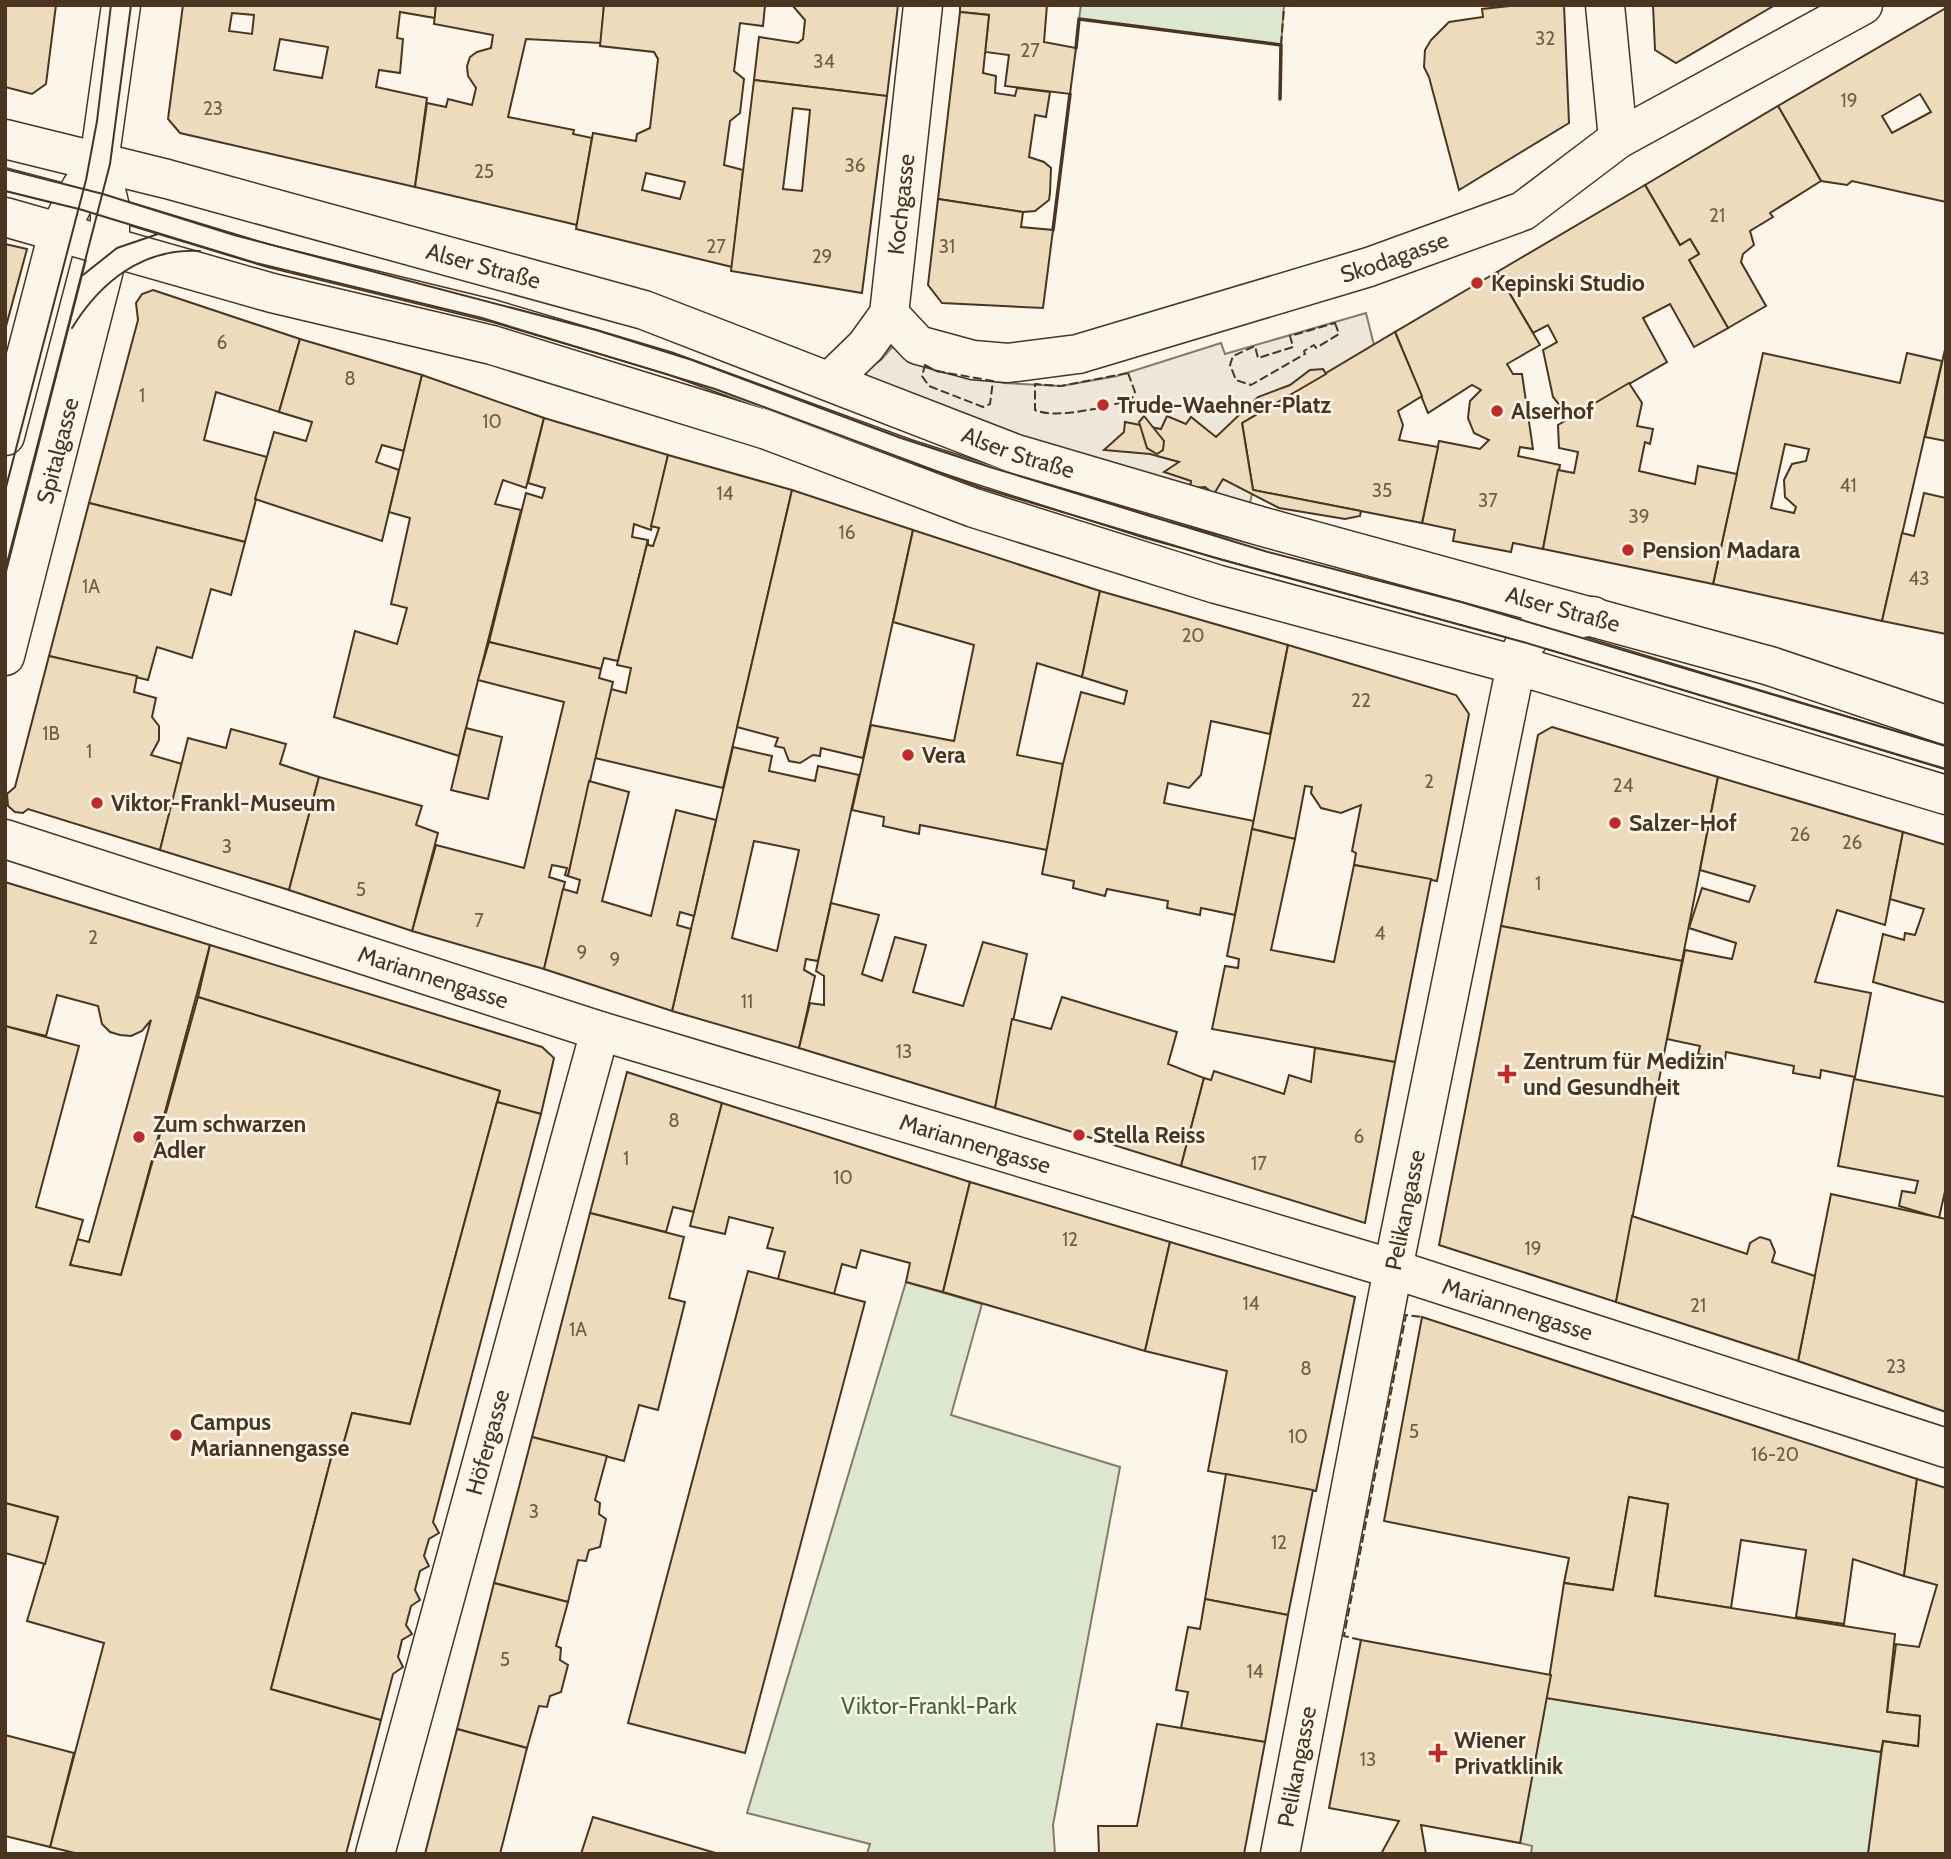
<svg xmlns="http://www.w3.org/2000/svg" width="1951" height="1859" viewBox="0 0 1951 1859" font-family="Cabin,sans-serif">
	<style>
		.green { fill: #dce7d0; stroke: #887966; stroke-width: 2 }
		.parking { fill: #ede7d9; stroke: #887966; stroke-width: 2 }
		.building { fill: #ecdcbc; stroke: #4a3520; stroke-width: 2; fill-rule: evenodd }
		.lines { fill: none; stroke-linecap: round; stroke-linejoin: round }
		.lane-casing { stroke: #4a3520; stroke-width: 24 }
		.street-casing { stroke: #4a3520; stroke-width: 41 }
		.secondary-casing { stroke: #4a3520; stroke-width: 41 }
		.lane { stroke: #fbf6e9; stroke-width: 21 }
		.street { stroke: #fbf6e9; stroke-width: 38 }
		.secondary { stroke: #fbf6e9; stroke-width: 38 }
		.tram { stroke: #4a3520; stroke-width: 2 }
		.fence { stroke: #4a3520; stroke-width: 2; stroke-dasharray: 9 3.5; stroke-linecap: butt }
		.wall { stroke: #4a3520; stroke-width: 3.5 }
		.poi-dot { fill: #c62828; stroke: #fbf6e9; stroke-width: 2.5 }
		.labels { text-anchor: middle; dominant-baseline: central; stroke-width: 5; stroke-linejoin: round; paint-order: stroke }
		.number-label { font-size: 19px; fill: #725f47 }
		.street-label { font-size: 23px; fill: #4a3520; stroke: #fbf6e9 }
		.poi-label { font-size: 23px; font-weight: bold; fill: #4a3520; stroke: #fbf6e9; text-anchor: start }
		.park-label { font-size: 23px; fill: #436837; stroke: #fbf6e9 }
	</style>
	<rect width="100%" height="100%" fill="#fbf6e9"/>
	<g class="green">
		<path d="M1081,5H1284L1281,45L1079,19Z"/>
		<path d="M906,1282L982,1304L951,1415L1120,1467L1053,1825L1055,1854H867L870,1844L747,1813Z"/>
		<path d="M1546,1698L1881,1752L1868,1854H1531L1532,1846L1520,1843Z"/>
	</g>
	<path class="parking" d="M1366,313L1374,345L1253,490L1249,507L1041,443L864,377V371L881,360L892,347L936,371L1004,383L1061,386L1117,376L1221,343L1225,354Z"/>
	<g class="building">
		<path d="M5,5H56L46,84L32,94L5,87Z"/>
		<path d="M183,5H436L435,18L400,12L397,38L403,39L400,73L379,70L376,87L427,98L415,187L180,133L168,119ZM232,13L254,15L252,34L229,31ZM280,39L328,47L322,78L274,70Z"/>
		<path d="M436,5H604L601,43L526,39L508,117L574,130L573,134L592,138L577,225L415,187L427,103L446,107L448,99L472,105L476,88L468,76L467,66L470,57L477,52L491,48L493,35L434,24Z"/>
		<path d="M604,5H765L763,26L740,23L734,71L744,79L740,113L730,121L724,165L743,170L732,267L576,229L593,133L636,141L637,134L650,128L658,59L654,52L600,46ZM646,173L685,182L680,199L642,190Z"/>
		<path d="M898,5L887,96L754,80L759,37L798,43L803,39L805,20L792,5Z"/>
		<path d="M960,5H1047L1044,42L1076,48L1070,94L1005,86L1009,55L985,52L989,15L960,12Z"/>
		<path d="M1519,5H1564L1569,123L1459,190L1429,77L1424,67L1425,50L1431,40L1449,22L1483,17L1482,9Z"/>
		<path d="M1653,5H1775L1676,63L1655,50Z"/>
		<path d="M1946,8V202L1852,181L1847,185L1821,181L1778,106ZM1920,94L1931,112L1892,133L1882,116Z"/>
		<path d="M960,12L989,15L983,73L996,76L995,93L1015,96L1017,88L1050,92L1046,117L1035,115L1029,157L1044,162L1051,168L1050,193L1049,200L1035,211L1023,212L938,199Z"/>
		<path d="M754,80L887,96L862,293L731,271ZM793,108L810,110L802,191L783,189Z"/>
		<path d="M1778,106L1821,181L1770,213L1773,217L1750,231L1754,245L1743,254L1741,262L1766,306L1728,328L1689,260L1699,254L1690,239L1680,245L1645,185Z"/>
		<path d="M1645,185L1680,245L1690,239L1699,254L1689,260L1728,328L1694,347L1670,304L1643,318L1667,362L1570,418L1553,397L1543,350L1557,342L1548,325L1533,333L1497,272Z"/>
		<path d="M938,199L1023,212L1021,227L1053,230L1043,308L942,303L928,285Z"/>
		<path d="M5,244L27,249L5,330Z"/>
		<path d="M1497,272L1540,345L1507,364L1513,374H1522L1533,449L1520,447L1518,456L1560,465L1543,549L1513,543L1511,552L1453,541L1455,530L1422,523L1439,441L1480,449L1489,440L1474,433L1468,418L1470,401L1481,390L1472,385L1428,413L1395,332Z"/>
		<path d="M153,290L300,339L279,412L216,392L204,440L267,457L245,542L89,503L138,320L136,303L142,294Z"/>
		<path d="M1395,332L1422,396L1398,411L1403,425L1399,440L1438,447L1422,523L1253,490L1242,423Z"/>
		<path d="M300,339L422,375L404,451L382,445L376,462L399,470L382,541L255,499L274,432L306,441L312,422L279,412Z"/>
		<path d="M1946,345V441L1925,437Z"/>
		<path d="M1763,353L1900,383L1907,353L1942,361L1882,621L1713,584ZM1785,444L1809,449L1806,461L1792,464L1784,480L1785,497L1796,507L1794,513L1771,508Z"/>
		<path d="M1323,369L1326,374L1242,423L1253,490L1361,511L1360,516L1345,519L1279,508L1223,479L1214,494L1205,487L1190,488L1191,481L1164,472L1179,462L1150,454L1104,450L1124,432L1125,422L1161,429L1167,416L1186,424L1191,417L1216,437L1258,397L1290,385L1310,370Z"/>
		<path d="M422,375L544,418L526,488L503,480L495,504L521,510L459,756L334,717L355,631L397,644L407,608L391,604L410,518L389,512Z"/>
		<path d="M1629,383L1642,403L1637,426L1653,429L1650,444L1645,442L1639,471L1695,484L1698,466L1737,474L1713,584L1543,549L1558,470L1574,473L1578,452L1559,448L1558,425Z"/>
		<path d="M1144,416L1164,441L1163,450L1157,454L1147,448L1139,422Z"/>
		<path d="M544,418L668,455L651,530L634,524L632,537L648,540L618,661L604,658L601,669L489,642L526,493L542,498L545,488L528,483Z"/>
		<path d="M668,455L792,490L723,788L595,758L611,689L626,693L631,668L617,665L648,540V545L653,546L659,528L651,526Z"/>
		<path d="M792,490L913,530L863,758L821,748L820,756L813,755L800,763L789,761L784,748L775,746L778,738L737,727Z"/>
		<path d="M1924,493L1946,498V634L1882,621L1902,533L1914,536Z"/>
		<path d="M89,503L245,542L231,595L211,589L192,658L157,647L148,680L49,656Z"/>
		<path d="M913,530L1100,591L1082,677L1037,663L1017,755L1063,764L1047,850L920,825L919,834L883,826L884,817L852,810L871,725L954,741L974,645L893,622Z"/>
		<path d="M1100,591L1288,645L1270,734L1211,721L1201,775L1189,788L1168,783L1164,803L1254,821L1235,915L1201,908L1200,915L1167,908L1168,901L1107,889L1105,896L1073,888L1074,881L1042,874L1063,764L1081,692L1124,704L1127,691L1082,677Z"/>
		<path d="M489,642L601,669L599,678L613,682L568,876L565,875L567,868L552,865L549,877L565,882L544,969L412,931L436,845L524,868L564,702L478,680Z"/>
		<path d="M1288,645L1456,695L1469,714L1437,881L1354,865L1356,853L1352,851L1361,805L1341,813L1321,808L1311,793L1312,787L1305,786L1295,839L1252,829Z"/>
		<path d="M49,656L137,676L134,692L156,698L152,717L159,726V740L151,755L182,764L160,850L28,809L23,813L15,812L8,806L7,794L15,787Z"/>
		<path d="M1552,727L1718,777L1682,961L1501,926L1538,735Z"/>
		<path d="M466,728L502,737L488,799L451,790Z"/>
		<path d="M231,729L286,744L280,764L319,777L289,890L160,850L188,738L226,748Z"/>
		<path d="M733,747L772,756L769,771L815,781L818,766L859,775L818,961L806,959L804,970L815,976L799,1048L672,1011ZM754,841L799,850L777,951L732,938Z"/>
		<path d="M319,777L422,806L416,825L438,833L412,931L289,890Z"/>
		<path d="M1718,777L1903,832L1885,925L1837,910L1815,982L1871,993L1855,1077L1821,1070L1820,1078L1793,1073L1794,1066L1726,1052L1725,1060L1698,1054L1700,1046L1667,1039L1685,950L1732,959L1736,943L1689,928L1702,888L1749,902L1755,886L1700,870Z"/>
		<path d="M589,781L629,792L602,901L651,916L676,810L716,820L694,916L680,912L677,925L691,929L672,1011L544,969L563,889L577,893L580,880L568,876Z"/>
		<path d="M1252,829L1295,839L1271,950L1334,962L1354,865L1431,879L1395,1062L1212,1029L1225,966L1238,968L1239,959L1227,956Z"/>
		<path d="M1903,832L1946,845V1003L1873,982L1883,934L1904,940L1905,933L1915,935L1924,909L1890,899Z"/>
		<path d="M5,882L210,945L121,1275L70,1265L77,1239L89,1242L151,1020L142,1031L131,1036L120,1035L110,1032L102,1024L98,1006L57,995L46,1036L5,1026Z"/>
		<path d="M831,903L879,915L862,974L882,981L895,937L926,945L913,992L963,1006L983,942L1027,954L995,1108L799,1048L810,1003L824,1005V976L816,971Z"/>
		<path d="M1501,926L1682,961L1616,1302L1439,1245Z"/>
		<path d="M210,945L542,1047L554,1058L541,1114L497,1102L500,1091L198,997Z"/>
		<path d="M198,997L500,1091L410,1424L352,1413L342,1449L334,1447L271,1689L381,1720L346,1854H79L50,1847L104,1643L27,1621L58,1517L5,1503V1026L79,1046L36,1207L83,1220L70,1265L121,1275Z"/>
		<path d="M1062,997L1177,1032L1168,1064L1204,1078L1181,1166L995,1108L1012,1019L1051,1029Z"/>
		<path d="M1315,1048L1395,1062L1365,1223L1181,1166L1204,1078L1211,1080L1214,1071L1284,1094L1289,1075L1311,1082Z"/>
		<path d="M627,1072L722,1103L694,1212L673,1207L666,1232L590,1213Z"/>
		<path d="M1854,1079L1946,1097V1187L1939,1218L1899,1206L1902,1191L1915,1193L1918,1181L1838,1166Z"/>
		<path d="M497,1102L541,1114L433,1522L439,1533L429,1539L424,1556L429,1566L420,1571L415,1590L420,1600L411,1606L406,1625L412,1634L402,1640L398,1657L403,1667L393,1674L381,1720L271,1689L334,1447L342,1449L352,1413L410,1424Z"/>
		<path d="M722,1103L970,1182L943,1292L906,1282L910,1263L861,1250L856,1268L842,1264L834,1294L778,1279L785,1252L767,1248L773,1228L729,1217L725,1234L690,1226Z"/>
		<path d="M970,1182L1170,1242L1145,1351L943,1292Z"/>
		<path d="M1831,1194L1946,1219V1412L1798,1361Z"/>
		<path d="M590,1213L684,1237L669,1298L685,1302L658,1410L639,1405L624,1461L532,1437Z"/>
		<path d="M1632,1216L1747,1254L1750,1243L1760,1237L1770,1240L1775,1252L1772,1262L1815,1276L1798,1361L1616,1302Z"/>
		<path d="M1170,1242L1355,1297L1316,1491L1208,1471L1227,1371L1145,1351Z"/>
		<path d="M748,1271L865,1302L745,1753L628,1723Z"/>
		<path d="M1422,1317L1917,1479L1904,1576L1853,1559L1844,1624L1796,1617L1806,1550L1741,1540L1731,1608L1655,1596L1668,1504L1629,1497L1613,1590L1564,1583L1569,1558L1384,1521Z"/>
		<path d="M532,1437L607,1456L595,1500L600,1503L599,1514L606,1519L600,1547L589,1550L586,1561L578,1560L568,1602L494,1583Z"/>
		<path d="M1226,1474L1313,1490L1288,1615L1205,1599Z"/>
		<path d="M1917,1479L1946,1488V1854H1868L1883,1741L1918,1746L1920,1716L1887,1712L1896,1644L1919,1647L1937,1585L1904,1576Z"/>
		<path d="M1629,1497L1668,1504L1655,1596L1895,1634L1887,1712L1920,1716L1918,1746L1883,1741L1881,1752L1546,1698L1564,1583L1613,1590Z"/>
		<path d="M5,1503L58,1517L45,1564L5,1553Z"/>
		<path d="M494,1583L568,1602L556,1646L561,1648L560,1660L568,1665L561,1692L550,1696L547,1707L539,1706L527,1748L457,1729Z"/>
		<path d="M1205,1599L1288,1615L1265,1742L1181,1728L1188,1692L1176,1690L1188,1627L1200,1629Z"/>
		<path d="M1361,1640L1551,1675L1520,1843L1421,1825L1426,1854H1381L1399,1821L1329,1808Z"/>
		<path d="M1157,1724L1265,1742L1244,1854H1099L1098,1826H1137Z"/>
		<path d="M457,1729L527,1748L500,1854H425Z"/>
		<path d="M5,1735L74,1753L50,1847L5,1836Z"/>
		<path d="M593,1817L719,1854H581Z"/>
	</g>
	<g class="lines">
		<defs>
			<path id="lane" d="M5,179L81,199L269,256L494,311L669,363L910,451L1150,528L1533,633L1946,758"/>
			<g id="street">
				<path d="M1605,5L1618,139"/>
				<path d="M99,162L121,5"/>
				<path id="s1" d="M889,314L918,345L973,360L1008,363L1078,354L1369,267L1523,211L1618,139L1863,5"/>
				<path id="s2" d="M830,381L866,346L889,314L923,5"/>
				<path id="s3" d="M5,839L600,1031L1393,1269L1946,1448"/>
				<path id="s4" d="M375,1854L600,1031"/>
				<path id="s5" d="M1280,1854L1393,1269L1516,665C1530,619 1551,624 1593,616"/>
			</g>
			<g id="secondary">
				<path id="s6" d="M5,139L167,179L644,310L1016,454L1260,526L1770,666L1946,725"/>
				<path d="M5,217L272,293L492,345L767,430L974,508L1216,584L1516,665L1946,795"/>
				<path d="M5,436L58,233L81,188L99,162"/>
				<path id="s7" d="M5,656L110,246V207L99,162"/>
			</g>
		</defs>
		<use href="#lane" class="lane-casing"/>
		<use href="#street" class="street-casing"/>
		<use href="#secondary" class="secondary-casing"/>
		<use href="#lane" class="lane"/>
		<use href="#street" class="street"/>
		<use href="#secondary" class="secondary"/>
		<g class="tram">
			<path d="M5,169L103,194L234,235L596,330L692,360L901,438L990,467L1268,552L1461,602L1946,746"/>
			<path d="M5,191L79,209L256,263L482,318L715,389L982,488L1219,559L1523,642L1946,769"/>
			<path d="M83,275L117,248L158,234"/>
			<path d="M72,328C101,281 143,248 200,251"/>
			<path d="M5,491L86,180L97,121L111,5"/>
			<path d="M5,571L110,164L131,5"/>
		</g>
		<g class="fence">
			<path d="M1281,45L1284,8"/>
			<path d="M1335,323L1339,334L1316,348L1314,345L1304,351L1305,354L1251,385L1236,380L1230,365L1233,356L1255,346L1258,358L1293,347L1290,336Z"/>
			<path d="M925,365L936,371L993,381L990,404L983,407L929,386L922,376Z"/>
			<path d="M1128,373L1135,392L1131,400C1108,406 1057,420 1035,410V384L1061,386Z"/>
			<path d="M1361,1640L1344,1636L1406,1315L1422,1317"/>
		</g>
		<g class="wall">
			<path d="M1076,48L1079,19L1281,45L1280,99"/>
			<path d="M1053,230L1070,94"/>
		</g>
	</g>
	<g class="poi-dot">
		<circle cx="1477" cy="283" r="7"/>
		<circle cx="1103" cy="405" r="7"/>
		<circle cx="1497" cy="411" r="7"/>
		<circle cx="1628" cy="550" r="7"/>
		<circle cx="908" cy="755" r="7"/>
		<circle cx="97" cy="803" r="7"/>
		<circle cx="1615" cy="823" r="7"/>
		<path d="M1503.5 1063.5h7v7h7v7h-7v7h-7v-7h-7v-7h7z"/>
		<circle cx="1079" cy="1135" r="7"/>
		<circle cx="139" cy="1137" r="7"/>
		<circle cx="176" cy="1435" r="7"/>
		<path d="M1434.5 1742.5h7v7h7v7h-7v7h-7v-7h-7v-7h7z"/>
	</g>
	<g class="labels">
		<g class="number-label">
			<text x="1545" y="38">32</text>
			<text x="1030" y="50">27</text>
			<text x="824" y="61">34</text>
			<text x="1849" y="100">19</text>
			<text x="213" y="108">23</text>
			<text x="855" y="165">36</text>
			<text x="484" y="171">25</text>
			<text x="1717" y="215">21</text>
			<text x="716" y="246">27</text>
			<text x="947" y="246">31</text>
			<text x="822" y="256">29</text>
			<text x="222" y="342">6</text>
			<text x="350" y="378">8</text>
			<text x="142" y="395">1</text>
			<text x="492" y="421">10</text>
			<text x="1848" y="485">41</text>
			<text x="1382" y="490">35</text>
			<text x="725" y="493">14</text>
			<text x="1488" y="500">37</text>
			<text x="1639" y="516">39</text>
			<text x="847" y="532">16</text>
			<text x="1919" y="578">43</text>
			<text x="91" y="586">1A</text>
			<text x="1193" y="635">20</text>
			<text x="1361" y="700">22</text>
			<text x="51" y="733">1B</text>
			<text x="89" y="751">1</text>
			<text x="1429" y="781">2</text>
			<text x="1623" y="785">24</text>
			<text x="1800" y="834">26</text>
			<text x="1852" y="842">26</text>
			<text x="227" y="846">3</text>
			<text x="1538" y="883">1</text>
			<text x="361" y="889">5</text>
			<text x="479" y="920">7</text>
			<text x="1380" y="933">4</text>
			<text x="93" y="937">2</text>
			<text x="582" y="952">9</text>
			<text x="615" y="959">9</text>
			<text x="747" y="1001">11</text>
			<text x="904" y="1051">13</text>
			<text x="674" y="1120">8</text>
			<text x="1359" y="1136">6</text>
			<text x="626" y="1158">1</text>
			<text x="1259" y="1163">17</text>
			<text x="843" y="1177">10</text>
			<text x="1070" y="1239">12</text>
			<text x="1533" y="1248">19</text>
			<text x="1251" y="1303">14</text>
			<text x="1698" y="1305">21</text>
			<text x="578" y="1329">1A</text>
			<text x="1896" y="1366">23</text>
			<text x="1306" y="1368">8</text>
			<text x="1414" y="1431">5</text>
			<text x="1298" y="1436">10</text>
			<text x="1775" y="1454">16-20</text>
			<text x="534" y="1511">3</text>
			<text x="1279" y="1542">12</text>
			<text x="505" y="1659">5</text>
			<text x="1255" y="1671">14</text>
			<text x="1368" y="1759">13</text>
		</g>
		<g class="street-label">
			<text stroke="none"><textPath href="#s2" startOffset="200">Kochgasse</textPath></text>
			<text stroke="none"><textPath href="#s1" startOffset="536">Skodagasse</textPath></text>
			<text stroke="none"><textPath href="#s6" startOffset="495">Alser Straße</textPath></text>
			<text stroke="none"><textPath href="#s7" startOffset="212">Spitalgasse</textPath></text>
			<text stroke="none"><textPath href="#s6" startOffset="1062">Alser Straße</textPath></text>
			<text stroke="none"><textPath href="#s6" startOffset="1629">Alser Straße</textPath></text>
			<text stroke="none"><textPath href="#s3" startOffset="450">Mariannengasse</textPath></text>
			<text stroke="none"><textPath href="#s3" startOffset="1017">Mariannengasse</textPath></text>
			<text stroke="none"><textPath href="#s5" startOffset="656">Pelikangasse</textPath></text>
			<text stroke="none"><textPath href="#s3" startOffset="1584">Mariannengasse</textPath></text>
			<text stroke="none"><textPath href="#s4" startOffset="427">Höfergasse</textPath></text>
			<text stroke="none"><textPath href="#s5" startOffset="89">Pelikangasse</textPath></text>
		</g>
		<g class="poi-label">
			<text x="1491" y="283">Kepinski Studio</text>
			<text x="1117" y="405">Trude-Waehner-Platz</text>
			<text x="1511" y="411">Alserhof</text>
			<text x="1642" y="550">Pension Madara</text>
			<text x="922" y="755">Vera</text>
			<text x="111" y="803">Viktor-Frankl-Museum</text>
			<text x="1629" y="823">Salzer-Hof</text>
			<text x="1523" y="1061">Zentrum für Medizin<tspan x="1523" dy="26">und Gesundheit</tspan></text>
			<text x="153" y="1124">Zum schwarzen<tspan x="153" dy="26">Adler</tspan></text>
			<text x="1093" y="1135">Stella Reiss</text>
			<text x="190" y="1422">Campus<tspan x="190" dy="26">Mariannengasse</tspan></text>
			<text x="1454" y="1740">Wiener<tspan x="1454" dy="26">Privatklinik</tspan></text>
		</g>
		<g class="park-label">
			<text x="929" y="1706">Viktor-Frankl-Park</text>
		</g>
	</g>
	<rect width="1951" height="1859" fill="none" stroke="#4a3520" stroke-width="14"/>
</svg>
